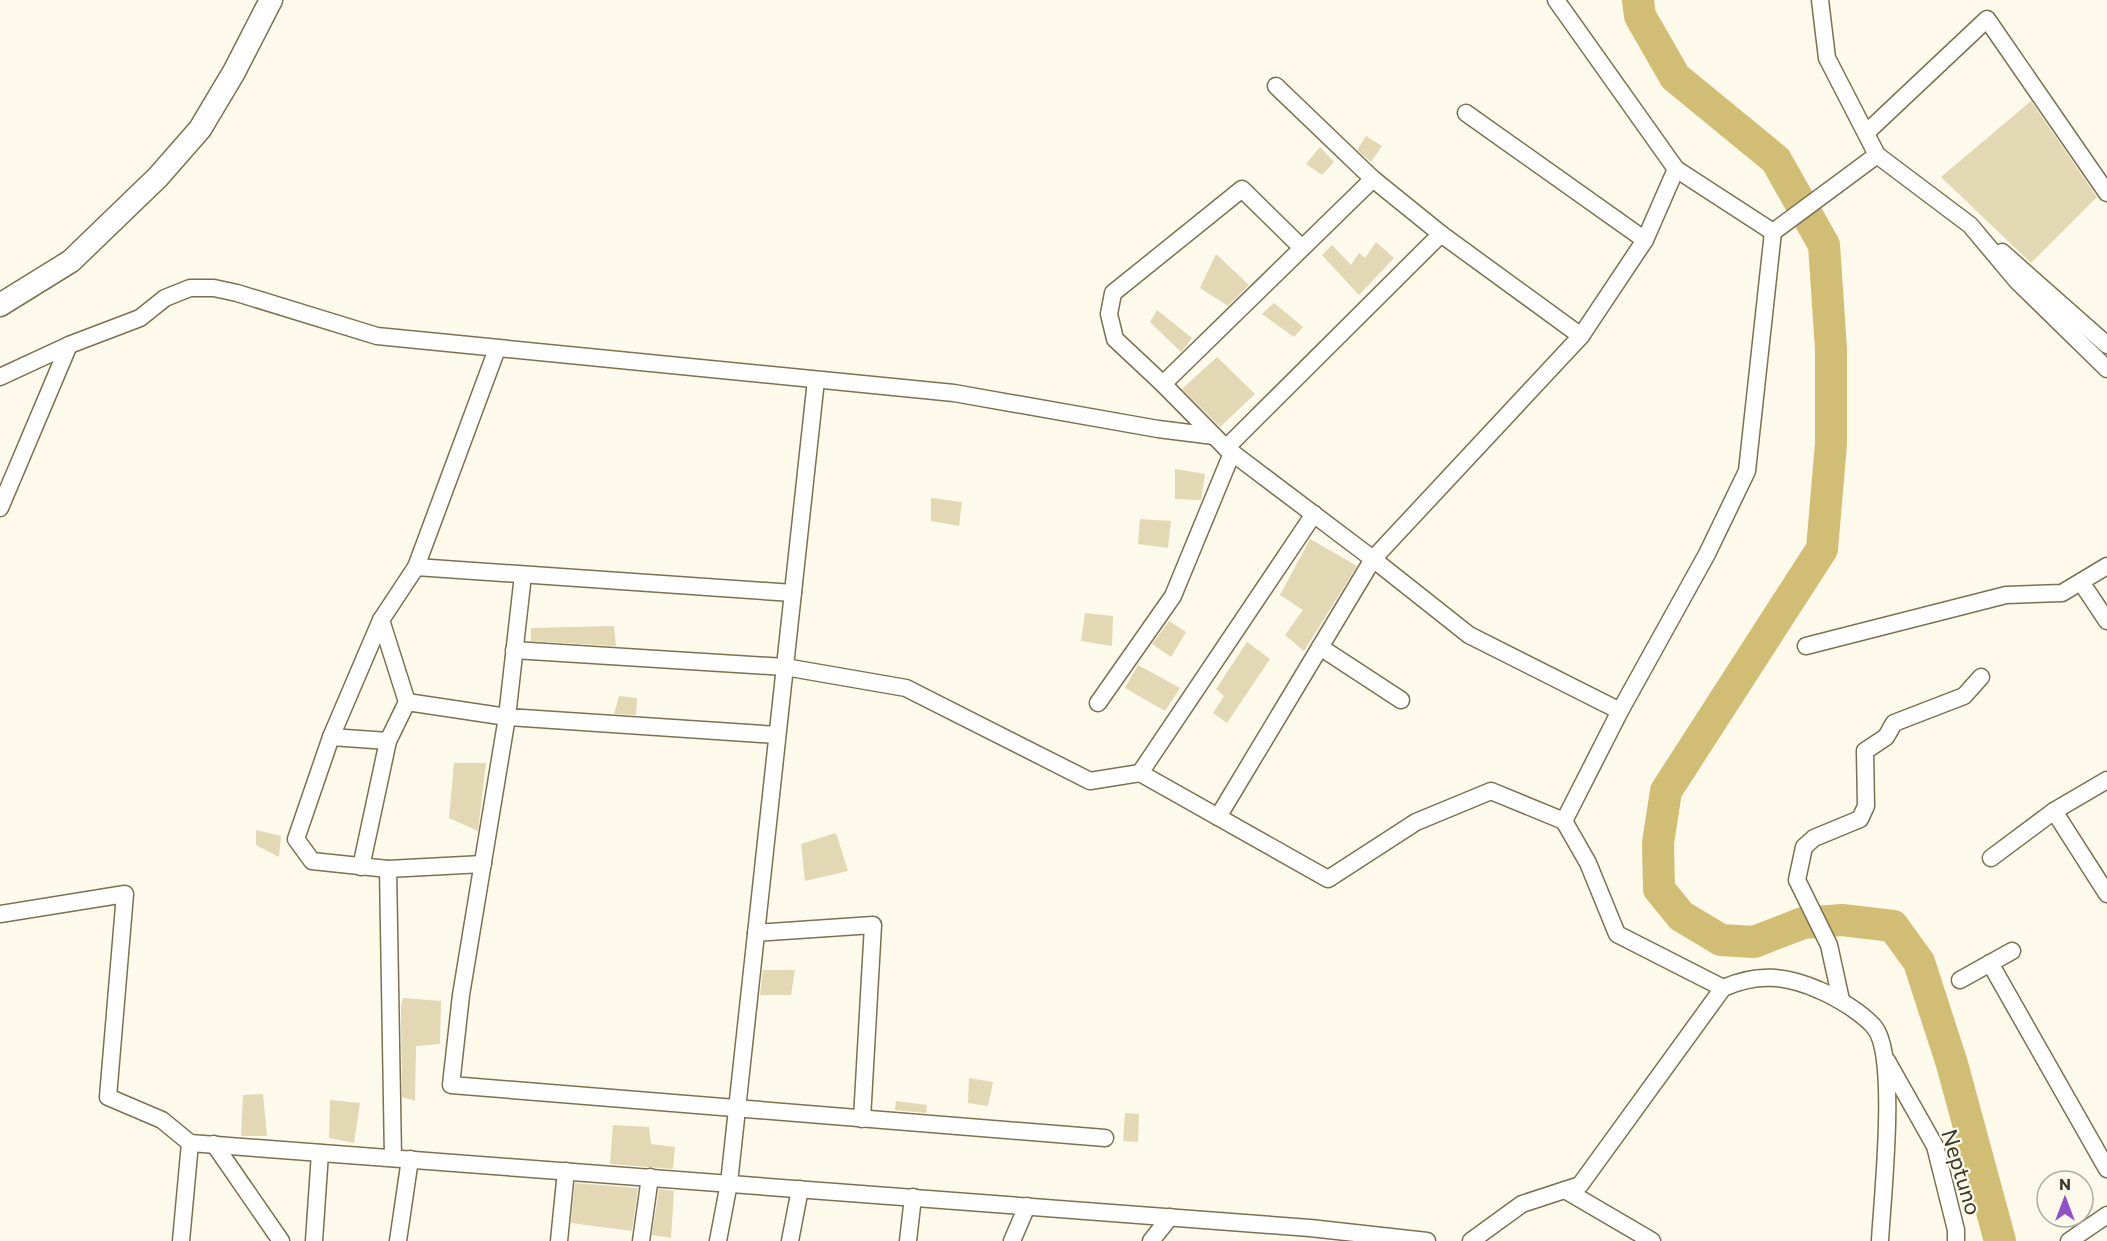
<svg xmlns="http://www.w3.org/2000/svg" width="2107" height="1241" viewBox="0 0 2107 1241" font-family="Commissioner,sans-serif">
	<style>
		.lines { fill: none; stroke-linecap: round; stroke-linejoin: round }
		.river { stroke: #d2bd74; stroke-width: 32 }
		.building { fill: #e2d8b3 }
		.street-casing { stroke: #7b7150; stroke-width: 19 }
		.secondary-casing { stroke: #7b7150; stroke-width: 25 }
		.street { stroke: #fff; stroke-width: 16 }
		.secondary { stroke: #fff; stroke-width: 22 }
		.labels { text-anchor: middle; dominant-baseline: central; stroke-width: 4.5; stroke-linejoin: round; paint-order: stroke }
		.street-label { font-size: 22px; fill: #3b3729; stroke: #fefaeb }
	</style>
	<rect width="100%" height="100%" fill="#fefaeb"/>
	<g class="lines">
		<path class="river" d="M1638,0L1640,16L1675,77L1776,160L1824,245L1831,349V444L1822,549L1666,791L1658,843L1659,889L1681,916L1721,940L1754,942L1803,923L1842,920L1893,926L1919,962L1952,1064L2000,1241"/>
	</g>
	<g class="building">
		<path d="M2031,101L2097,197L2031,263L1941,177Z"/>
		<path d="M1366,136L1382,146L1371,162L1357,150Z"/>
		<path d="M1320,147L1334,162L1322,175L1306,164Z"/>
		<path d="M1376,242L1394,258L1359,295L1322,255L1332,245L1351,265L1359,253L1365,258Z"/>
		<path d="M1216,254L1249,285L1228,306L1200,288Z"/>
		<path d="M1274,303L1303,327L1294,337L1262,314Z"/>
		<path d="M1157,310L1192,338L1181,352L1150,322Z"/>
		<path d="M1217,357L1255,394L1220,427L1182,389Z"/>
		<path d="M1175,469L1205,474L1201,500L1175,499Z"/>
		<path d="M931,498L962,502L959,526L931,521Z"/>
		<path d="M1140,519L1171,521L1168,548L1138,544Z"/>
		<path d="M1310,539L1357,566L1304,651L1285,635L1303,610L1280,595Z"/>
		<path d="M1085,613L1113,616L1112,646L1081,641Z"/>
		<path d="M1169,621L1186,632L1171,657L1152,644Z"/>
		<path d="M614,626L616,646L531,641V628Z"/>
		<path d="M1247,642L1270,659L1227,723L1213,713L1224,696L1216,689Z"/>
		<path d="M1138,665L1180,688L1165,711L1125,688Z"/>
		<path d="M619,696L637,698L636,715L614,714Z"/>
		<path d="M454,763H486L478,831L449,818Z"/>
		<path d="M256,830L281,836L279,857L256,845Z"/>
		<path d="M836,833L848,871L805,881L801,844Z"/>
		<path d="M763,970H795L791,995H760Z"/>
		<path d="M403,998L441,1001L440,1044L416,1046L415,1101L402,1097L401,1006Z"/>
		<path d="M969,1078L993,1082L988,1106L968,1103Z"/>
		<path d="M263,1094L267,1136H241L243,1095Z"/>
		<path d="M330,1100L360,1103L354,1143L329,1138Z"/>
		<path d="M896,1101L927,1105L926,1113L895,1110Z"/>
		<path d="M1125,1113L1139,1114L1138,1142L1123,1141Z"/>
		<path d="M613,1125L649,1127L651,1144L675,1147L673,1169L610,1164Z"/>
		<path d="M575,1183L638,1188L632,1231L571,1223Z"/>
		<path d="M659,1189L674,1191L671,1238L652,1235Z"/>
	</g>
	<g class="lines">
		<defs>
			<g id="street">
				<path d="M1556,0L1676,169L1773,232"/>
				<path d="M1820,0L1827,58L1877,155L1970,225L2017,281L2107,369"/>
				<path d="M1276,86L1373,179L1441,234L1581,336"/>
				<path d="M1466,113L1645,240"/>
				<path d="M1866,133L1987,19L2107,193"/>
				<path d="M1302,248L1242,189L1113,293L1109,314L1115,339L1163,384L1226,448L1373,559L1469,635L1620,711"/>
				<path d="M2002,252L2107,345"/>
				<path d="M0,377L69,345L140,318L165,298L190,288H214L237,293L377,336L954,393L1158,429L1214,436"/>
				<path d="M1163,384L1373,179"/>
				<path d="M1226,448L1441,234"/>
				<path d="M0,508L69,345"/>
				<path d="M1314,514L1140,773L1328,879L1416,822L1491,791L1564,821"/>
				<path d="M416,567L497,349"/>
				<path d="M523,575L507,717L461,995L451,1085L1105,1138"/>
				<path d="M2081,582L2107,621"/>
				<path d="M381,620L407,702"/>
				<path d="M1806,646L2006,595L2062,593L2107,566"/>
				<path d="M1320,647L1401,700"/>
				<path d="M514,650L785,667L906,688L1090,781L1140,773"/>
				<path d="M1098,703L1173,596L1232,453"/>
				<path d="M331,737L388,741"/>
				<path d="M2054,811L2107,894"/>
				<path d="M1218,817L1373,559L1581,336L1645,240L1676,169"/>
				<path d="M1991,858L2054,811L2107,780"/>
				<path d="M483,864L388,869L312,861L296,839L331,737L381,620L416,567L793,593"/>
				<path d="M361,867L388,741L407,702L507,717L777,735"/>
				<path d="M388,869L393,1158"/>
				<path d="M0,914L125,894L108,1097L162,1120L190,1143L1310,1228L1427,1241"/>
				<path d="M756,933L873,925L862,1119"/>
				<path d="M1990,963L2107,1169"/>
				<path d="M1960,980L2012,951"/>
				<path d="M1723,988L1617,934L1588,863L1564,821L1620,711L1707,554L1747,471L1773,232L1877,155"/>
				<path d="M1841,1000L1829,945L1797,880L1804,847L1814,838L1860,819L1866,806L1865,751L1886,737L1894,723L1964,696L1981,677"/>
				<path d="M1887,1061L1935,1146L1956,1230V1241"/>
				<path d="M214,1144L281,1241"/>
				<path d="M1565,1190L1652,1241"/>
				<path d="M181,1241L190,1143"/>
				<path d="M314,1241L320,1153"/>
				<path d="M398,1241L410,1159"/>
				<path d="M559,1241L566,1171"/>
				<path d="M641,1241L650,1177"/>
				<path d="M718,1241L729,1183L816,380"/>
				<path d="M790,1241L800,1189"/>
				<path d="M908,1241L913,1197"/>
				<path d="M1012,1241L1027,1206"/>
				<path d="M1151,1241L1170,1217"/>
				<path d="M1471,1241L1522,1204L1580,1185L1723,988C1757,973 1785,975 1819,990C1836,997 1864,1014 1875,1028C1898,1058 1882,1200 1880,1241"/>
				<path d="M2069,1241L2107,1215"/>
			</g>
			<path id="secondary" d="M0,305L71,261L158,177L200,129L234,72L271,0"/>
		</defs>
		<use href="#street" class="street-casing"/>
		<use href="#secondary" class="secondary-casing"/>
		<use href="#street" class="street"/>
		<use href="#secondary" class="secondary"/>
	</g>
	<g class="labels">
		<g class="street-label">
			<text transform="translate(1962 1172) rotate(73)">Neptuno</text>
		</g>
	</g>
	<g transform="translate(2065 1199)"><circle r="28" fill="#fefaeb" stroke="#b0ac9d" stroke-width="1.5"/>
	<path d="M0-4.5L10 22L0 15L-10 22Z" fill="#8d52c9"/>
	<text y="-9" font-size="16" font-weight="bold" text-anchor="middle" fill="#3b3729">N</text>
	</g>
</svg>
